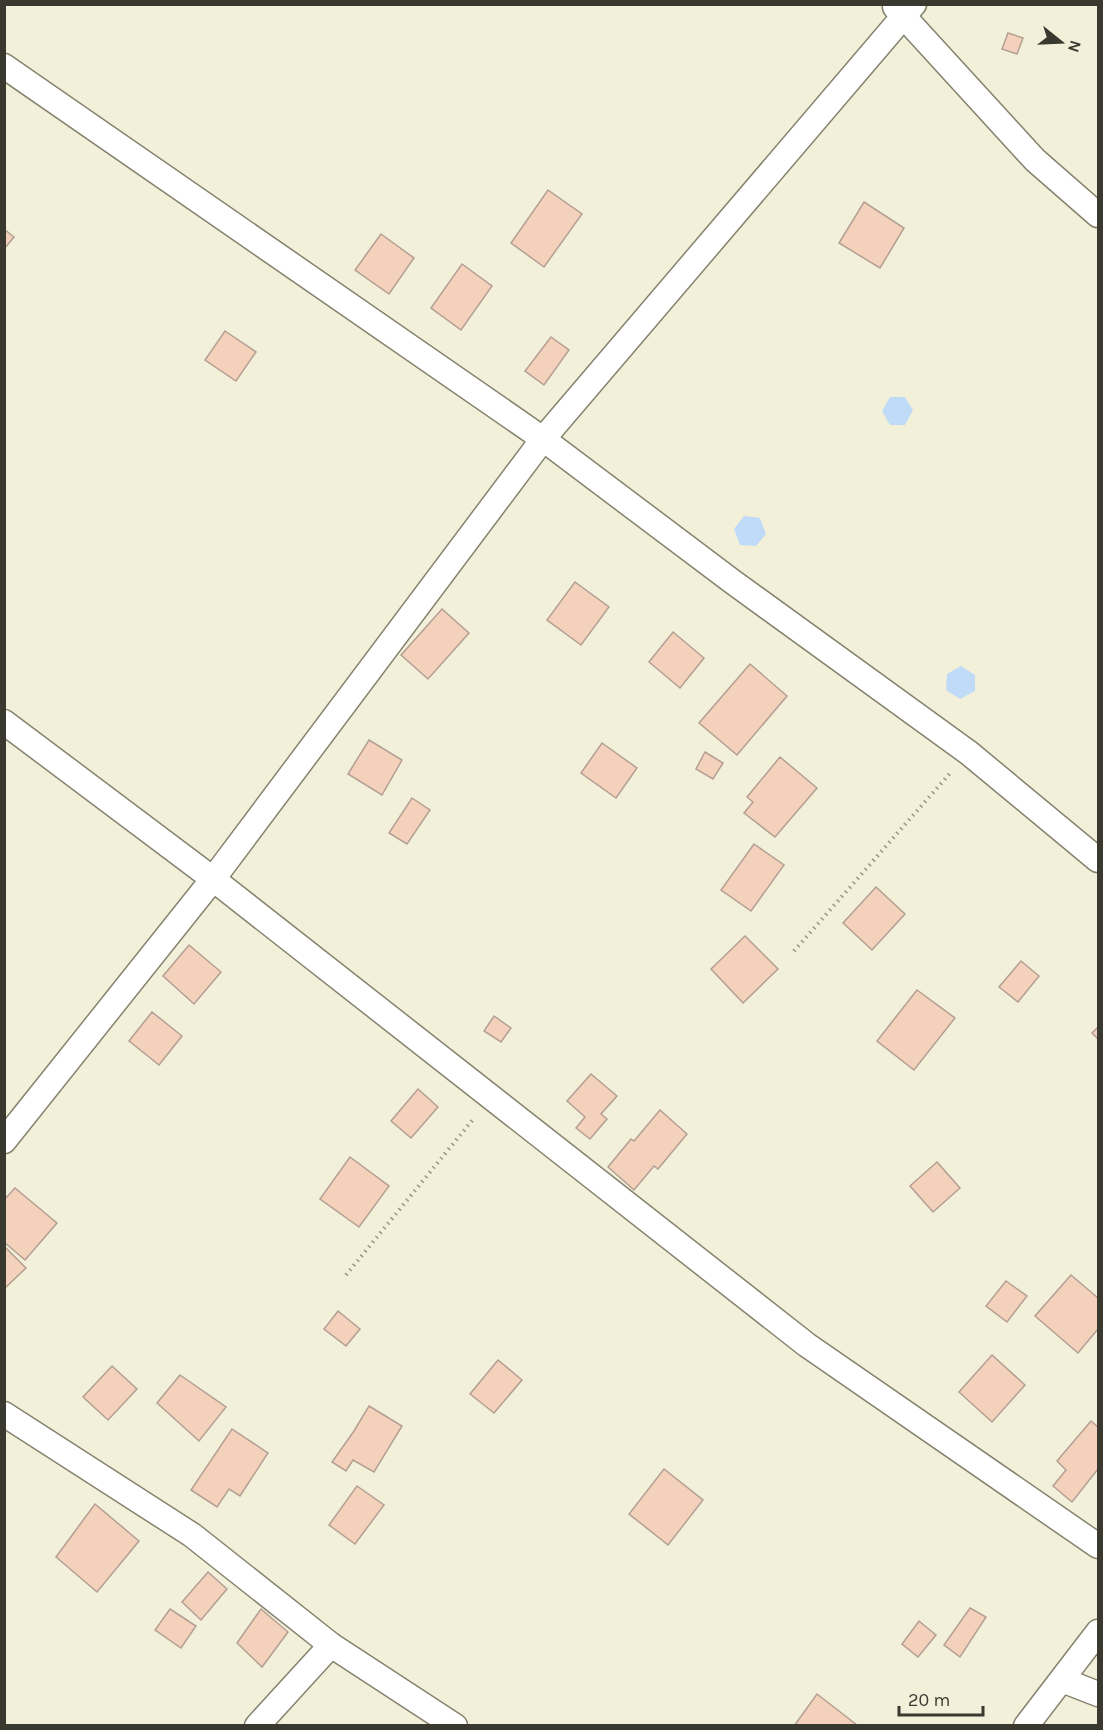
<svg xmlns="http://www.w3.org/2000/svg" width="1103" height="1730" viewBox="0 0 1103 1730" font-family="Karla,sans-serif">
	<style>
		.water { fill: #bfdbf7 }
		.building { fill: #f3d1bb; stroke: #b39f93; stroke-width: 1.5 }
		.lines { fill: none; stroke-linecap: round; stroke-linejoin: round }
		.street-casing { stroke: #85826e; stroke-width: 27 }
		.path { stroke: #989686; stroke-width: 4; stroke-dasharray: 1.5 4.5; stroke-linecap: butt }
		.street { stroke: #fff; stroke-width: 24 }
	</style>
	<rect width="100%" height="100%" fill="#f3f0da"/>
	<g class="water">
		<path d="M890,397H905L913,410L905,425H890L882,411Z"/>
		<path d="M744,516L760,518L766,534L756,546L740,545L734,529Z"/>
		<path d="M961,666L975,675V691L960,699L946,690L947,674Z"/>
	</g>
	<g class="building">
		<path d="M1008,33L1023,38L1017,54L1002,49Z"/>
		<path d="M548,190L582,214L544,267L511,243Z"/>
		<path d="M864,202L904,228L880,268L839,243Z"/>
		<path d="M4,229L14,237L4,249Z"/>
		<path d="M381,234L414,258L389,294L355,270Z"/>
		<path d="M462,264L492,286L461,330L431,308Z"/>
		<path d="M225,331L256,352L236,381L205,360Z"/>
		<path d="M551,337L569,350L544,385L525,371Z"/>
		<path d="M575,582L609,607L581,645L547,620Z"/>
		<path d="M442,609L469,633L428,679L401,655Z"/>
		<path d="M673,632L704,658L680,688L649,662Z"/>
		<path d="M750,664L787,696L737,755L699,723Z"/>
		<path d="M369,740L402,760L382,795L348,774Z"/>
		<path d="M602,743L637,768L616,798L581,773Z"/>
		<path d="M705,752L723,763L713,779L696,769Z"/>
		<path d="M780,757L817,788L775,837L744,813L753,802L747,797Z"/>
		<path d="M412,798L430,810L407,844L389,833Z"/>
		<path d="M754,844L784,865L751,911L721,890Z"/>
		<path d="M876,887L905,914L872,950L843,923Z"/>
		<path d="M745,936L778,969L743,1003L711,969Z"/>
		<path d="M189,945L221,972L194,1004L163,976Z"/>
		<path d="M1021,961L1039,976L1018,1002L999,987Z"/>
		<path d="M917,990L955,1018L914,1070L877,1041Z"/>
		<path d="M152,1012L182,1036L159,1065L129,1041Z"/>
		<path d="M494,1016L511,1028L501,1042L484,1031Z"/>
		<path d="M1098,1027V1039L1092,1033Z"/>
		<path d="M591,1074L617,1096L601,1114L607,1119L590,1139L576,1128L585,1117L567,1101Z"/>
		<path d="M418,1089L438,1107L411,1138L391,1121Z"/>
		<path d="M660,1110L687,1134L658,1169L654,1166L634,1190L608,1167L631,1139L634,1141Z"/>
		<path d="M350,1157L389,1186L359,1227L320,1199Z"/>
		<path d="M937,1162L960,1188L933,1212L910,1186Z"/>
		<path d="M15,1188L57,1223L25,1260L4,1242V1200Z"/>
		<path d="M4,1246L26,1268L4,1289Z"/>
		<path d="M1071,1275L1098,1298V1329L1078,1353L1035,1316Z"/>
		<path d="M1006,1281L1027,1296L1007,1322L986,1306Z"/>
		<path d="M338,1311L360,1329L346,1346L324,1329Z"/>
		<path d="M992,1355L1025,1385L992,1422L959,1392Z"/>
		<path d="M498,1360L522,1380L494,1413L470,1394Z"/>
		<path d="M112,1366L137,1389L108,1420L83,1397Z"/>
		<path d="M180,1375L226,1407L199,1441L157,1403Z"/>
		<path d="M369,1406L402,1426L374,1472L353,1460L346,1471L332,1462L354,1431Z"/>
		<path d="M1091,1421L1098,1427V1469L1072,1502L1053,1486L1066,1470L1057,1461Z"/>
		<path d="M232,1429L268,1453L240,1496L229,1489L217,1507L191,1490Z"/>
		<path d="M664,1469L703,1500L668,1545L629,1514Z"/>
		<path d="M357,1486L384,1505L355,1544L329,1525Z"/>
		<path d="M95,1504L139,1541L97,1592L56,1557Z"/>
		<path d="M208,1572L227,1589L201,1620L182,1602Z"/>
		<path d="M970,1608L986,1617L960,1657L944,1645Z"/>
		<path d="M170,1609L196,1626L181,1648L155,1630Z"/>
		<path d="M261,1609L288,1632L262,1667L237,1643Z"/>
		<path d="M919,1621L936,1635L918,1657L902,1644Z"/>
		<path d="M817,1694L857,1725L856,1726H794Z"/>
	</g>
	<g class="lines">
		<defs>
			<g id="street">
				<path d="M895,7L1035,160L1098,215"/>
				<path d="M4,66L543,439L733,582L969,753L1098,860"/>
				<path d="M4,722L213,879L807,1345L1098,1546"/>
				<path d="M4,1141L213,879L543,439L914,4"/>
				<path d="M4,1414L192,1535L331,1645L455,1726"/>
				<path d="M1062,1680L1098,1694"/>
				<path d="M257,1726L331,1645"/>
				<path d="M1026,1726L1098,1632"/>
			</g>
		</defs>
		<use href="#street" class="street-casing"/>
		<g class="path">
			<path d="M794,951L952,771"/>
			<path d="M346,1275L475,1117"/>
		</g>
		<use href="#street" class="street"/>
	</g>
	<rect width="1103" height="1730" fill="none" stroke="#3a3930" stroke-width="12"/>
	<g transform="translate(1061 42) rotate(108)" stroke="#f3f0da" stroke-width="4.5" paint-order="stroke">
	<path d="M0-4.5L10 22L0 15L-10 22Z" fill="#3a3930"/>
	<text y="-9" font-size="16" font-weight="bold" text-anchor="middle" fill="#3a3930">N</text>
	</g>
	<path d="M899 1706v9h84v-9" fill="none" stroke="#3a3930" stroke-width="3"/>
	<text x="908" y="1706" font-size="18" fill="#3a3930" stroke="#f3f0da" stroke-width="4.5" paint-order="stroke">20 m</text>
</svg>
